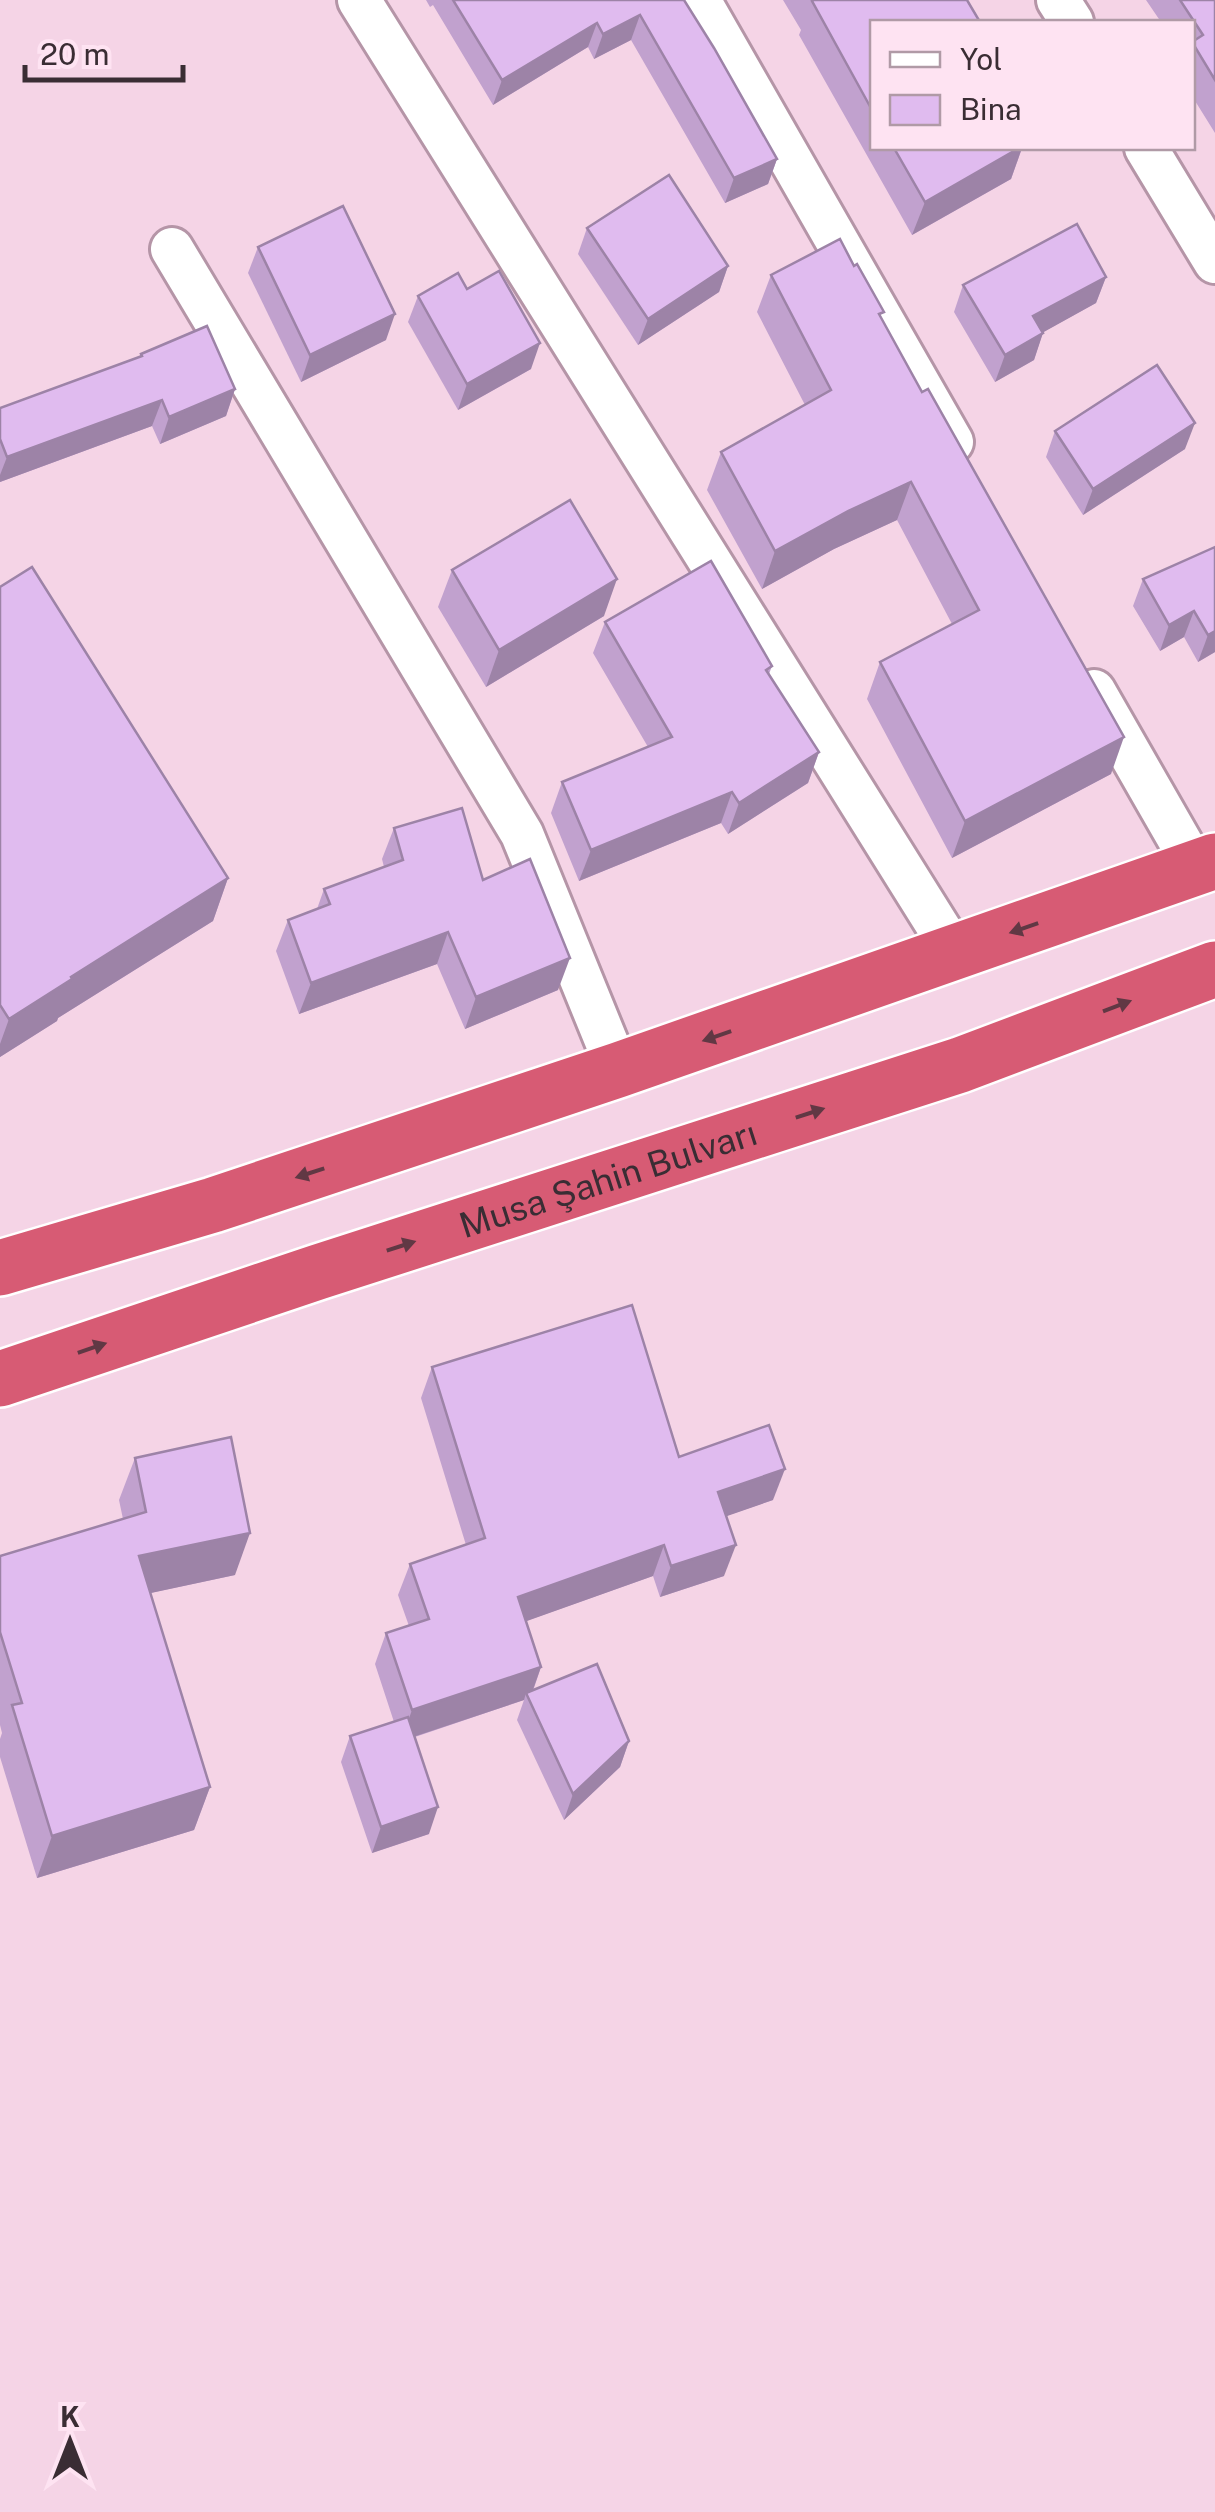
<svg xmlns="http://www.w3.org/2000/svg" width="1215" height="2512" viewBox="0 0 1215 2512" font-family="'Public Sans',sans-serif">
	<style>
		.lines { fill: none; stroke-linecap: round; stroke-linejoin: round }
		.street-casing { stroke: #b595a7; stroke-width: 48 }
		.highway-casing { stroke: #fff; stroke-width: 60 }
		.street { stroke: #fff; stroke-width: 42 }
		.highway { stroke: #d75b74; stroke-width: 55 }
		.wall { fill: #c1a1ce }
		.shaded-wall { fill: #9d83a7 }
		.building { fill: #e0bbef; stroke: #9d83a7; stroke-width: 2.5 }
		.oneway { fill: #613844 }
		.labels { text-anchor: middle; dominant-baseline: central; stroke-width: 8; stroke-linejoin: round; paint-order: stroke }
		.street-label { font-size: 35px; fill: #3a2d34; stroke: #fee3f2 }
	</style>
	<rect width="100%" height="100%" fill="#f5d4e6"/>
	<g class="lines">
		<defs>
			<g id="street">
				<path d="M359,0L954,952"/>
				<path d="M699,0L952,442"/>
				<path d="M1058,0L1072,22"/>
				<path d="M1146,148L1215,262"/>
				<path d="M172,249L522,834L618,1070"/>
				<path d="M1094,691L1196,869"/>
			</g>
			<g id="highway">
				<path d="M0,1268L213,1205L618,1070L1215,861"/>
				<path id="s1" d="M0,1379L318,1272L960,1065L1215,969"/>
			</g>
		</defs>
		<use href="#street" class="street-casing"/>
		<use href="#highway" class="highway-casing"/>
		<use href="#street" class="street"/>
		<use href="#highway" class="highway"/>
	</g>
	<g class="wall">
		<path d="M426,0H684L777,159L768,184L725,203L631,40L594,59L588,47L493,105L433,5L430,7Z"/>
		<path d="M783,0H967L872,22V148H1022L1011,179L912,235L799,35L801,30Z"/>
		<path d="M1146,0H1215V133L1192,96V22H1161Z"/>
		<path d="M587,228L728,266L719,292L638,345L578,254Z"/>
		<path d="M258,247L386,340L301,382L248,273Z"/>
		<path d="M771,275L881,318L1111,774L952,858L867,699L880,662L952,624L897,520L834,549L762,589L707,490L721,452L805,405L757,312Z"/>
		<path d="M1106,277L1096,303L1043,332L1034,360L995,382L954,312L963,285Z"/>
		<path d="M467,289L531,369L458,410L408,322L418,296Z"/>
		<path d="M141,354L235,389L226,416L160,444L152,426L0,482V408L140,357Z"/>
		<path d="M1055,431L1185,449L1083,515L1046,457Z"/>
		<path d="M1215,547V652L1198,662L1184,637L1160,651L1133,606L1143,579Z"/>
		<path d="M452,570L604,616L486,687L438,607Z"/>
		<path d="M0,587L228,878L213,921L58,1018L57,1021L0,1057Z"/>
		<path d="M605,622L772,666L769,674L819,752L808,783L728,834L721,823L579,881L551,813L562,782L648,747L593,653Z"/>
		<path d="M394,828L483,880L558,990L465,1029L437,964L299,1014L276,951L288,920L317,909L324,889L384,867L382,859Z"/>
		<path d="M432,1367L679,1457L773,1500L726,1516L724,1576L660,1597L653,1576L526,1621L541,1667L533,1691L629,1741L620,1767L564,1820L517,1720L524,1700L415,1737L429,1834L372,1853L341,1762L350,1736L394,1722L375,1664L386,1633L409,1626L398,1595L410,1564L466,1545L421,1398Z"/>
		<path d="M135,1458L235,1575L150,1593L210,1787L194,1830L37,1878L0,1757V1739L2,1733L0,1725V1556L123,1519L119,1500Z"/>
	</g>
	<g class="shaded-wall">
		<path d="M640,15L631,40L594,59L603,34Z"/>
		<path d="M597,23L588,47L493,105L502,80Z"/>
		<path d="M1019,148H1022L1011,179L912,235L925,202Z"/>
		<path d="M777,159L768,184L725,203L734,178Z"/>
		<path d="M728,266L719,292L638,345L648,319Z"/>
		<path d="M1106,277L1096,303L1024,343L1033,316Z"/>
		<path d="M395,314L386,340L301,382L310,355Z"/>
		<path d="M1043,333L1034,360L995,382L1005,355Z"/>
		<path d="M540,343L531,369L458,410L467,384Z"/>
		<path d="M235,389L226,416L160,444L169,417Z"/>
		<path d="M162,400L152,426L0,482V475L7,457Z"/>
		<path d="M1195,423L1185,449L1083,515L1093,489Z"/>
		<path d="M911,482L897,520L834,549L762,589L775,551L848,511Z"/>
		<path d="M617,579L604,616L486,687L499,650Z"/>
		<path d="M1194,611L1184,637L1160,651L1169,625Z"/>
		<path d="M1215,631V652L1198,662L1208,635Z"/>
		<path d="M1124,737L1111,774L952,858L965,821Z"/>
		<path d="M819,752L808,783L728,834L739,803Z"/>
		<path d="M732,792L721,823L579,881L591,850Z"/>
		<path d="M228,878L213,921L58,1018L57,1021L0,1057V1044L9,1019L71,977Z"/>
		<path d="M448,932L437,964L299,1014L311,983Z"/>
		<path d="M570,958L558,990L465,1029L476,997Z"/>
		<path d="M785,1469L773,1500L707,1523L718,1492Z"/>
		<path d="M250,1533L235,1575L123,1599L139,1556Z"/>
		<path d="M664,1545L653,1576L507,1628L518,1597Z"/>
		<path d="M736,1545L724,1576L660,1597L671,1566Z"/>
		<path d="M541,1667L530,1698L526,1693L524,1700L401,1741L412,1710Z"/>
		<path d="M629,1741L620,1767L564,1820L573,1794Z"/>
		<path d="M210,1787L194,1830L37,1878L52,1836Z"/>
		<path d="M438,1807L429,1834L372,1853L381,1827Z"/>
	</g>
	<g class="building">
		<path d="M453,0H684L714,48L777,159L734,178L640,15L603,34L597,23L502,80Z"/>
		<path d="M814,0H967L980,22H872V110L812,1Z"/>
		<path d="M1180,0H1215V80L1192,42L1203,35Z"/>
		<path d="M894,148H1019L925,202Z"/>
		<path d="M669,175L728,266L648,319L587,228Z"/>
		<path d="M343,206L395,314L310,355L258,247Z"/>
		<path d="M1077,224L1106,277L1033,316L1043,333L1005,355L963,285Z"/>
		<path d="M840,239L854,266L857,264L884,312L879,314L922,392L928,389L1124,737L965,821L880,662L979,610L911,482L848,511L775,551L721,452L831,390L771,275Z"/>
		<path d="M499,271L540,343L467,384L418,296L458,273L467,289Z"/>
		<path d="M207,326L235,389L169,417L162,400L7,457L0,439V408L142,356L141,354Z"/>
		<path d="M1157,365L1195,423L1093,489L1055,431Z"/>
		<path d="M570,500L617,579L499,650L452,570Z"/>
		<path d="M1215,547V631L1208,635L1194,611L1169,625L1143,579Z"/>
		<path d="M711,561L772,666L766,670L819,752L739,803L732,792L591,850L562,782L672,737L605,622Z"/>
		<path d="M32,567L228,878L71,977L72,979L9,1019L0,1005V587Z"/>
		<path d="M462,808L483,880L530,859L570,958L476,997L448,932L311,983L288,920L330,904L324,889L403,860L394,828Z"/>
		<path d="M632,1305L679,1457L769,1425L785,1469L718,1492L736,1545L671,1566L664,1545L518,1597L541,1667L412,1710L386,1633L429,1619L410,1564L485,1538L432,1367Z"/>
		<path d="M231,1437L250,1533L139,1556L210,1787L52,1836L12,1705L22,1703L0,1632V1556L146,1512L135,1458Z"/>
		<path d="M597,1664L629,1741L573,1794L526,1693Z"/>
		<path d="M408,1717L438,1807L381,1827L350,1736Z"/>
	</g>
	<defs><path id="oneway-solid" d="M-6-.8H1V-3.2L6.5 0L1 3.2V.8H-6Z" transform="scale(2.5)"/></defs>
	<g class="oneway">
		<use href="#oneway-solid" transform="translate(1024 928) rotate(161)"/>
		<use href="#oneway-solid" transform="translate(1117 1006) rotate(-21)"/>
		<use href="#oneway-solid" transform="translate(717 1036) rotate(161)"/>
		<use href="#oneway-solid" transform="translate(810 1113) rotate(-18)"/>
		<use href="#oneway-solid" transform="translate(310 1173) rotate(162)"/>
		<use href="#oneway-solid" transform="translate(401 1246) rotate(-18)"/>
		<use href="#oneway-solid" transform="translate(92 1348) rotate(-19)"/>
	</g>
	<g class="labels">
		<g class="street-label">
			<text stroke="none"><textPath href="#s1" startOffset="640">Musa Şahin Bulvarı</textPath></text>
		</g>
	</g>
	<rect x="870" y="20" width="325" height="130" fill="#fee3f2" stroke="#b09aa6" stroke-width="2.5"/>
	<rect x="890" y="52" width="50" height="15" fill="#ffffff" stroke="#b09aa6" stroke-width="2.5"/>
	<text x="960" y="70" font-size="30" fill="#3a2d34">Yol</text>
	<rect x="890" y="95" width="50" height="30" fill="#e0bbef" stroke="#b09aa6" stroke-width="2.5"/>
	<text x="960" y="120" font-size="30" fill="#3a2d34">Bina</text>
	<g transform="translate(70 2442)" stroke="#fee3f2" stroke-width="8" paint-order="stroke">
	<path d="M0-8L18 38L0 25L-18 38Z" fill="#3a2d34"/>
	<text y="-15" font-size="28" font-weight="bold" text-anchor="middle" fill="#3a2d34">K</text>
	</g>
	<path d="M25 65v15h158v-15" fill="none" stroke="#3a2d34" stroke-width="5"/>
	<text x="40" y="65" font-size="30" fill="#3a2d34" stroke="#fee3f2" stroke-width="8" paint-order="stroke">20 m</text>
</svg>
